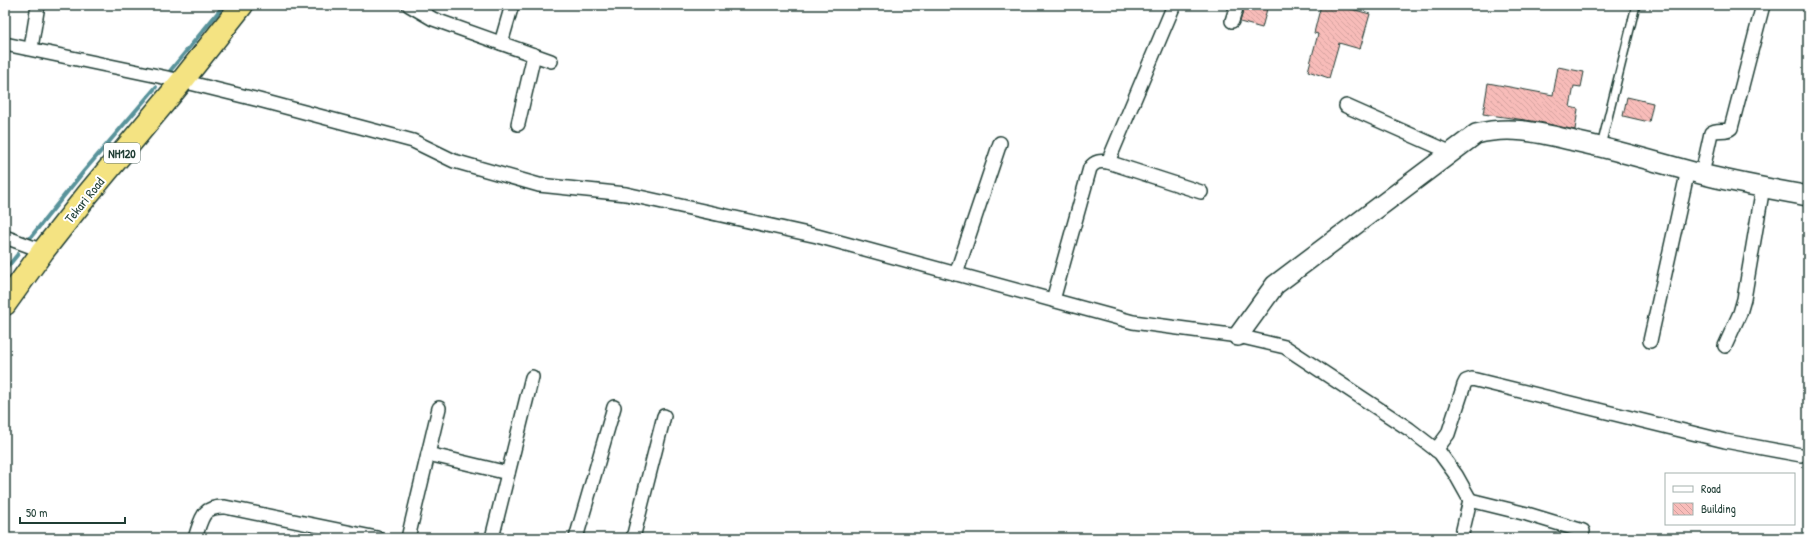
<svg xmlns="http://www.w3.org/2000/svg" width="1813" height="543" viewBox="0 0 1813 543" font-family="'Patrick Hand',sans-serif">
	<style>
		.lines { fill: none; stroke-linecap: round; stroke-linejoin: round }
		.stream { stroke: #59939b; stroke-width: 4 }
		.building { fill: url(#building-back-hatch); stroke: #1f3d34 }
		.lane-casing { stroke: #1f3d34; stroke-width: 10 }
		.street-casing { stroke: #1f3d34; stroke-width: 16 }
		.secondary-casing { stroke: #1f3d34; stroke-width: 22 }
		.highway-casing { stroke: #1f3d34; stroke-width: 25 }
		.lane { stroke: #fff; stroke-width: 7 }
		.street { stroke: #fff; stroke-width: 13 }
		.secondary { stroke: #fff; stroke-width: 19 }
		.highway { stroke: #f4e382; stroke-width: 22 }
		.labels { text-anchor: middle; dominant-baseline: central; stroke-width: 4; stroke-linejoin: round; paint-order: stroke }
		.shield { fill: #fff; stroke: #627771; stroke-width: 1 }
		.shield-label { font-size: 12px; font-weight: bold; fill: #1f3d34 }
		.street-label { font-size: 13px; fill: #1f3d34; stroke: #fff }
	</style>
	<defs>
		<pattern id="building-back-hatch" width="6" height="6" patternUnits="userSpaceOnUse"><rect width="6" height="6" fill="#f8bcb9"/><path d="M-1 5l2 2M0 0l6 6M5-1l2 2" fill="none" stroke="#d4a2a0"/></pattern>
	</defs>
	<rect width="100%" height="100%" fill="#fff"/>
	<filter id="ink" filterUnits="userSpaceOnUse"><feTurbulence type="fractalNoise" baseFrequency=".025" numOctaves="2"/><feDisplacementMap in="SourceGraphic" scale="8" xChannelSelector="R" yChannelSelector="G"/><feConvolveMatrix kernelMatrix="1 2 1 2 8 2 1 2 1" color-interpolation-filters="sRGB"/></filter>
	<g filter="url(#ink)">
		<g class="lines">
			<g class="stream">
				<path d="M170,71L224,5"/>
				<path d="M30,238L84,171L156,87"/>
				<path d="M5,270L18,254"/>
			</g>
		</g>
		<g class="building">
			<path d="M1245,5H1268L1262,28L1240,22Z"/>
			<path d="M1321,5H1336L1370,14L1360,49L1339,43L1329,78L1308,71L1318,34L1314,33Z"/>
			<path d="M1558,67L1584,72L1581,87L1574,86L1570,107L1578,109L1575,130L1539,122L1483,114L1488,83L1553,95Z"/>
			<path d="M1627,97L1653,103L1649,122L1623,116Z"/>
		</g>
		<g class="lines">
			<defs>
				<path id="lane" d="M1601,146L1636,5"/>
				<g id="street">
					<path d="M409,5L433,19L551,61"/>
					<path d="M1232,21L1237,5"/>
					<path d="M501,43L512,5"/>
					<path d="M5,44L182,81L259,100L413,141L454,161L539,185L626,194L817,236L1133,322L1238,336L1285,347L1409,429L1440,453L1456,475L1470,500"/>
					<path d="M31,48L38,5"/>
					<path d="M1346,106L1452,153"/>
					<path d="M518,124L534,55"/>
					<path d="M1108,162L1174,5"/>
					<path d="M1702,174L1711,133C1717,128 1726,133 1731,128L1763,5"/>
					<path d="M5,237L43,251"/>
					<path d="M956,274L1000,143"/>
					<path d="M1053,300L1090,168C1095,161 1100,161 1108,162L1201,192"/>
					<path d="M1650,341L1688,170"/>
					<path d="M1725,346L1740,313L1744,299L1763,187"/>
					<path d="M1436,450L1448,434L1464,385L1466,381L1472,379L1725,441L1801,455"/>
					<path d="M428,454L508,473"/>
					<path d="M195,538C202,518 202,506 225,507L377,538"/>
					<path d="M408,538L439,408"/>
					<path d="M492,538L532,377"/>
					<path d="M576,538L614,407"/>
					<path d="M633,538L664,416"/>
					<path d="M1461,538L1470,500L1527,514L1583,531"/>
				</g>
				<path id="secondary" d="M1238,336L1275,285L1476,134C1511,125 1540,133 1574,141C1617,150 1659,163 1701,174C1736,183 1772,189 1808,196"/>
				<path id="highway" d="M5,304L43,251L88,194L182,81L242,5"/>
			</defs>
			<use href="#lane" class="lane-casing"/>
			<use href="#street" class="street-casing"/>
			<use href="#secondary" class="secondary-casing"/>
			<use href="#highway" class="highway-casing"/>
			<use href="#lane" class="lane"/>
			<use href="#street" class="street"/>
			<use href="#secondary" class="secondary"/>
			<use href="#highway" class="highway"/>
		</g>
	</g>
	<g class="labels">
		<rect class="shield" x="104" y="143" width="36" height="20" rx="3"/>
		<g class="shield-label">
			<text x="122" y="153">NH120</text>
		</g>
		<g class="street-label">
			<text transform="translate(84 200) rotate(-51)">Tekari Road</text>
		</g>
	</g>
	<rect width="1813" height="543" fill="none" stroke="#fff" stroke-width="20"/>
	<rect x="10" y="10" width="1793" height="523" fill="none" stroke="#1f3d34" stroke-width="1.5" filter="url(#ink)"/>
	<rect x="1665" y="473" width="130" height="52" fill="#ffffff" stroke="#a5b1ae"/>
	<rect x="1673" y="486" width="20" height="6" fill="#ffffff" stroke="#a5b1ae"/>
	<text x="1701" y="493" font-size="12" fill="#1f3d34">Road</text>
	<rect x="1673" y="503" width="20" height="12" fill="url(#building-back-hatch)" stroke="#a5b1ae"/>
	<text x="1701" y="513" font-size="12" fill="#1f3d34">Building</text>
	<path d="M20 517v6h105v-6" fill="none" stroke="#1f3d34" stroke-width="2"/>
	<text x="26" y="517" font-size="12" fill="#1f3d34" stroke="#ffffff" stroke-width="3" paint-order="stroke">50 m</text>
</svg>
